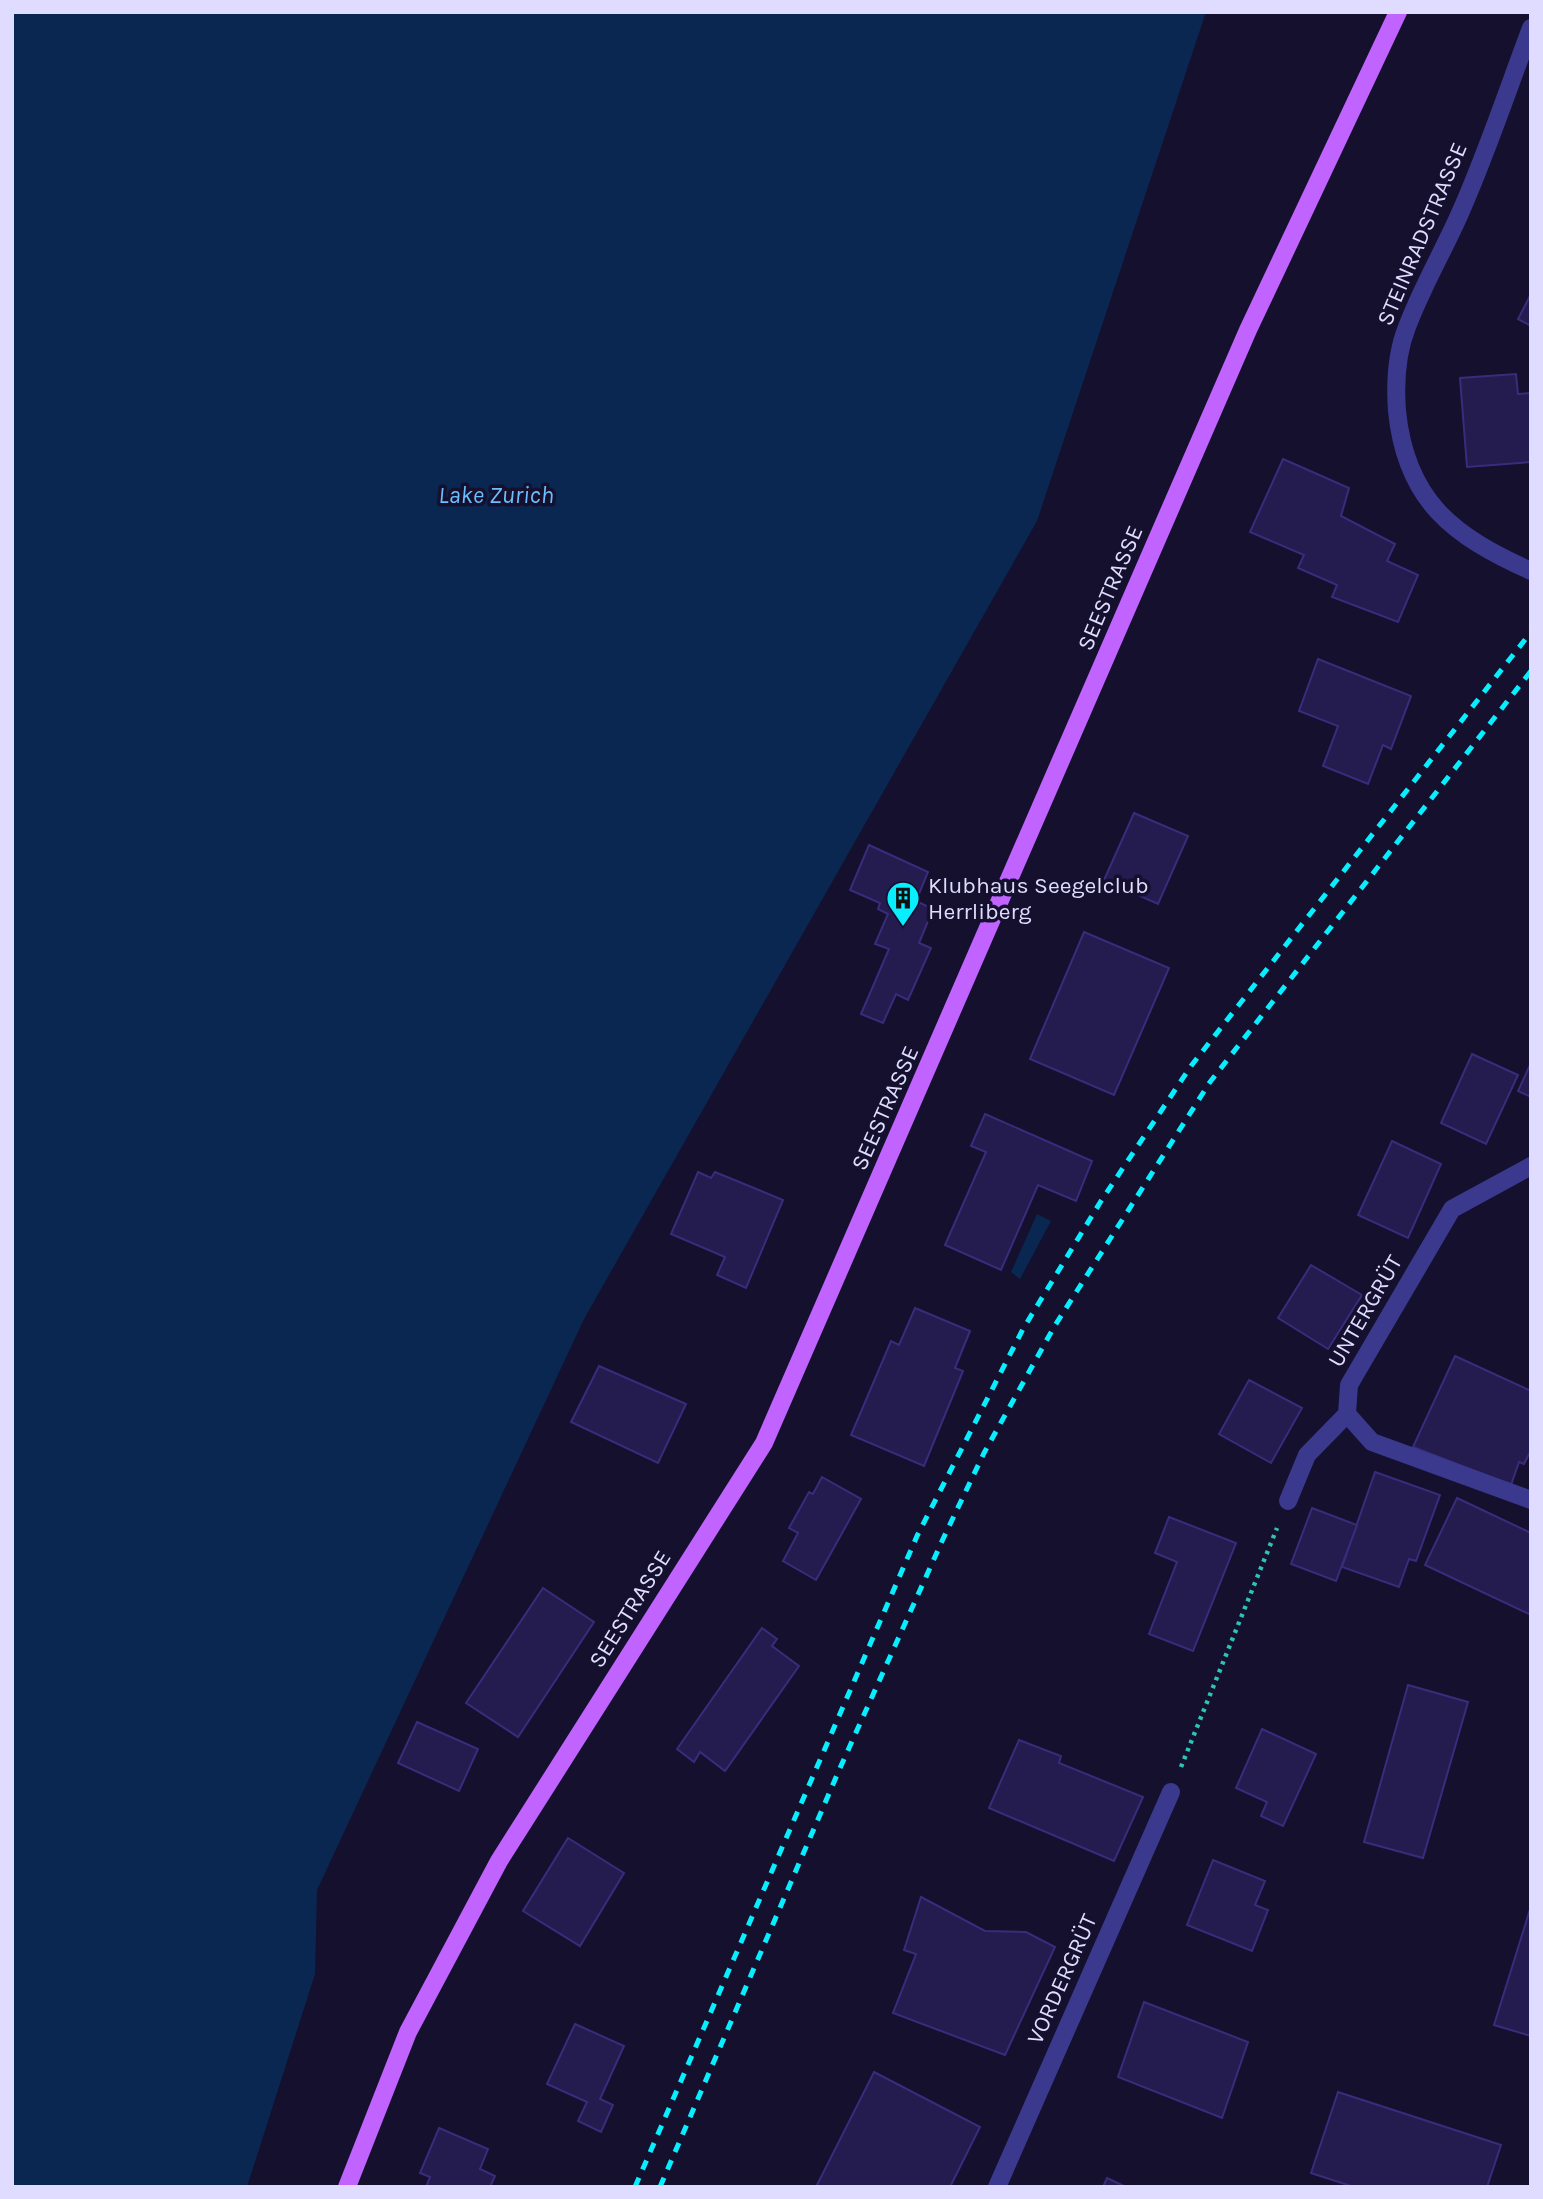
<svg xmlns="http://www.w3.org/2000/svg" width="1543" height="2199" viewBox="0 0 1543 2199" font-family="Karla,sans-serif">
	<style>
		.water { fill: #0a2752 }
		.building { fill: #241b4f; stroke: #3a2c7c; stroke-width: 2 }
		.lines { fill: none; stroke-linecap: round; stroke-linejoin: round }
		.path { stroke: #2bc4b6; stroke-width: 4.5; stroke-dasharray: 3.5 5; stroke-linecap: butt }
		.lane { stroke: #3a398e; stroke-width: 18 }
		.street { stroke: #3a398e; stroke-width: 18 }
		.primary { stroke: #c063ff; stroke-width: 18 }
		.rail { stroke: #08eeff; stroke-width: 5; stroke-dasharray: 10 9; stroke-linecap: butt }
		.labels { text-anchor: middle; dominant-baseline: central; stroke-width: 7; stroke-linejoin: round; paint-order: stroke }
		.street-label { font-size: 23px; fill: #dfdcff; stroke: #14102d }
		.poi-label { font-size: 23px; fill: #dfdcff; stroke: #14102d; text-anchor: start }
		.water-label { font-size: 24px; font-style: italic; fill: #6abfff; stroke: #14102d }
	</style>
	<rect width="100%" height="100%" fill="#14102d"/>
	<g class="water">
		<path d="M12,12H1206L1037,521L584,1319L317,1890L315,1974L247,2187H12Z"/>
		<path d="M1037,1214L1051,1221L1020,1279L1011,1272Z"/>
	</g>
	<g class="building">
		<path d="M1531,294V326L1518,319Z"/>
		<path d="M1516,374L1518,394L1531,393V462L1467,467L1460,378Z"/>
		<path d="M1283,459L1349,488L1341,516L1395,544L1387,561L1418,575L1398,622L1332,597L1337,585L1298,568L1304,555L1250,532Z"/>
		<path d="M1318,659L1411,696L1391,749L1383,745L1368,784L1323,766L1338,726L1299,711Z"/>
		<path d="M1134,813L1188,836L1158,904L1104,880Z"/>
		<path d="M869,845L928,872L916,901L933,909L919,943L931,948L908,1000L896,994L883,1023L861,1014L889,949L875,944L888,914L878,909L880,903L850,890Z"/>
		<path d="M1084,932L1169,968L1114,1095L1030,1059Z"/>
		<path d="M1472,1054L1518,1075L1486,1144L1441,1123Z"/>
		<path d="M1530,1065H1531V1097L1518,1091Z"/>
		<path d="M985,1114L1092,1161L1076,1201L1038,1185L1001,1270L945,1245L986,1152L971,1146Z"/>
		<path d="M1392,1141L1441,1164L1408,1238L1358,1215Z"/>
		<path d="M698,1172L711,1178L715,1172L783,1200L746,1288L717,1275L725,1257L671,1234Z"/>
		<path d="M1311,1265L1362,1295L1328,1349L1278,1318Z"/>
		<path d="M915,1308L970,1331L955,1368L963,1371L924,1466L851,1435L891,1341L899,1345Z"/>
		<path d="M1455,1356L1531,1391V1450L1524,1464L1519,1462L1511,1485L1413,1447Z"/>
		<path d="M599,1366L686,1404L658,1463L571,1422Z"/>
		<path d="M1249,1380L1302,1408L1271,1463L1219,1434Z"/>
		<path d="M1375,1472L1440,1495L1416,1561L1409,1559L1399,1587L1342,1567Z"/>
		<path d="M822,1477L861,1499L816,1580L783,1561L798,1533L789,1528L809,1492L813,1494Z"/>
		<path d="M1457,1498L1531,1533V1615L1425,1565Z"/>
		<path d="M1312,1508L1357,1525L1336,1581L1291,1564Z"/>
		<path d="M1169,1517L1236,1543L1193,1651L1149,1634L1177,1562L1155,1553Z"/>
		<path d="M543,1588L594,1622L518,1737L466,1703Z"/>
		<path d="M762,1628L777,1639L772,1646L799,1666L725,1771L700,1752L694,1762L677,1749Z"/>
		<path d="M1408,1685L1468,1702L1423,1858L1364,1842Z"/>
		<path d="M417,1722L478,1749L459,1791L398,1763Z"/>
		<path d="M1262,1729L1316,1754L1283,1826L1261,1816L1267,1802L1236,1788Z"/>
		<path d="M1019,1740L1061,1756L1059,1763L1143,1797L1114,1861L989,1808Z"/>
		<path d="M568,1838L624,1873L580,1946L523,1911Z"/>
		<path d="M1213,1860L1265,1881L1255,1905L1268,1910L1252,1951L1187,1925Z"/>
		<path d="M921,1897L985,1931L1026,1932L1055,1947L1005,2055L893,2013L916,1954L904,1950Z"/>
		<path d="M1531,1906V2036L1494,2025Z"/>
		<path d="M1144,2002L1248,2042L1222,2118L1118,2077Z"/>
		<path d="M575,2024L624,2046L600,2099L613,2105L601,2132L578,2121L587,2102L547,2084Z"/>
		<path d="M874,2072L980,2127L950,2187H816Z"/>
		<path d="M1338,2092L1501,2145L1487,2187H1354L1311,2173Z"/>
		<path d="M439,2128L488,2149L480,2169L495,2176L490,2187H426L430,2177L420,2173Z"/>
		<path d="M1107,2178L1126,2187H1103Z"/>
	</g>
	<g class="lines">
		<path class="path" d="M1181,1767L1277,1528"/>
		<path class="lane" d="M1288,1501L1307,1455L1347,1414"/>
		<g class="street">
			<path d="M1531,28C1508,89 1487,152 1461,211C1444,250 1422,287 1407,327C1397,352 1395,384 1397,411C1406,501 1453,536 1531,571"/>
			<path d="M1531,1166L1452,1209L1349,1385L1347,1414L1372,1442L1531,1500"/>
			<path d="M997,2187L1171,1792"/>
		</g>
		<path class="primary" d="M347,2187L408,2032L499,1861L764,1443L1248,330L1398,12"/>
		<g class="rail">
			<path d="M635,2187L917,1536L1023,1329L1101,1201L1191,1066L1531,632"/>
			<path d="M660,2187L840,1768L943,1539L984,1453L1054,1327L1210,1082L1531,671"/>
		</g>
	</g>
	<defs>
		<symbol id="building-pin" viewBox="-11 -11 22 30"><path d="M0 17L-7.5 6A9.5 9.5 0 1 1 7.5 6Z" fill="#08eeff" stroke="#14102d"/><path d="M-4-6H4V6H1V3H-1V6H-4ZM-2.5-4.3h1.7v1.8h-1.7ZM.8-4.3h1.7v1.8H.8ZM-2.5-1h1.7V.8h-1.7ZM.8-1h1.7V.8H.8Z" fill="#111"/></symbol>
	</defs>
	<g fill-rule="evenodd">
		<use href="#building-pin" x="884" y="879" width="38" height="52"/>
	</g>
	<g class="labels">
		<g class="street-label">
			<text transform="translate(1422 234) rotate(-67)">STEINRADSTRASSE</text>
			<text transform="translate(1110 588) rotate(-67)">SEESTRASSE</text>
			<text transform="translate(885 1108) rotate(-66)">SEESTRASSE</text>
			<text transform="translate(1365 1311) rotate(-60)">UNTERGRÜT</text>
			<text transform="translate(630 1609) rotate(-58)">SEESTRASSE</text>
			<text transform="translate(1062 1979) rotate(-66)">VORDERGRÜT</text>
		</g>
		<g class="poi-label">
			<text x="928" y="885">Klubhaus Seegelclub<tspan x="928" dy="26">Herrliberg</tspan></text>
		</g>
		<g class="water-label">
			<text x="496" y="495">Lake Zurich</text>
		</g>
	</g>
	<rect width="1543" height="2199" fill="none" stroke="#dfdcff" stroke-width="28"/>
</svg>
